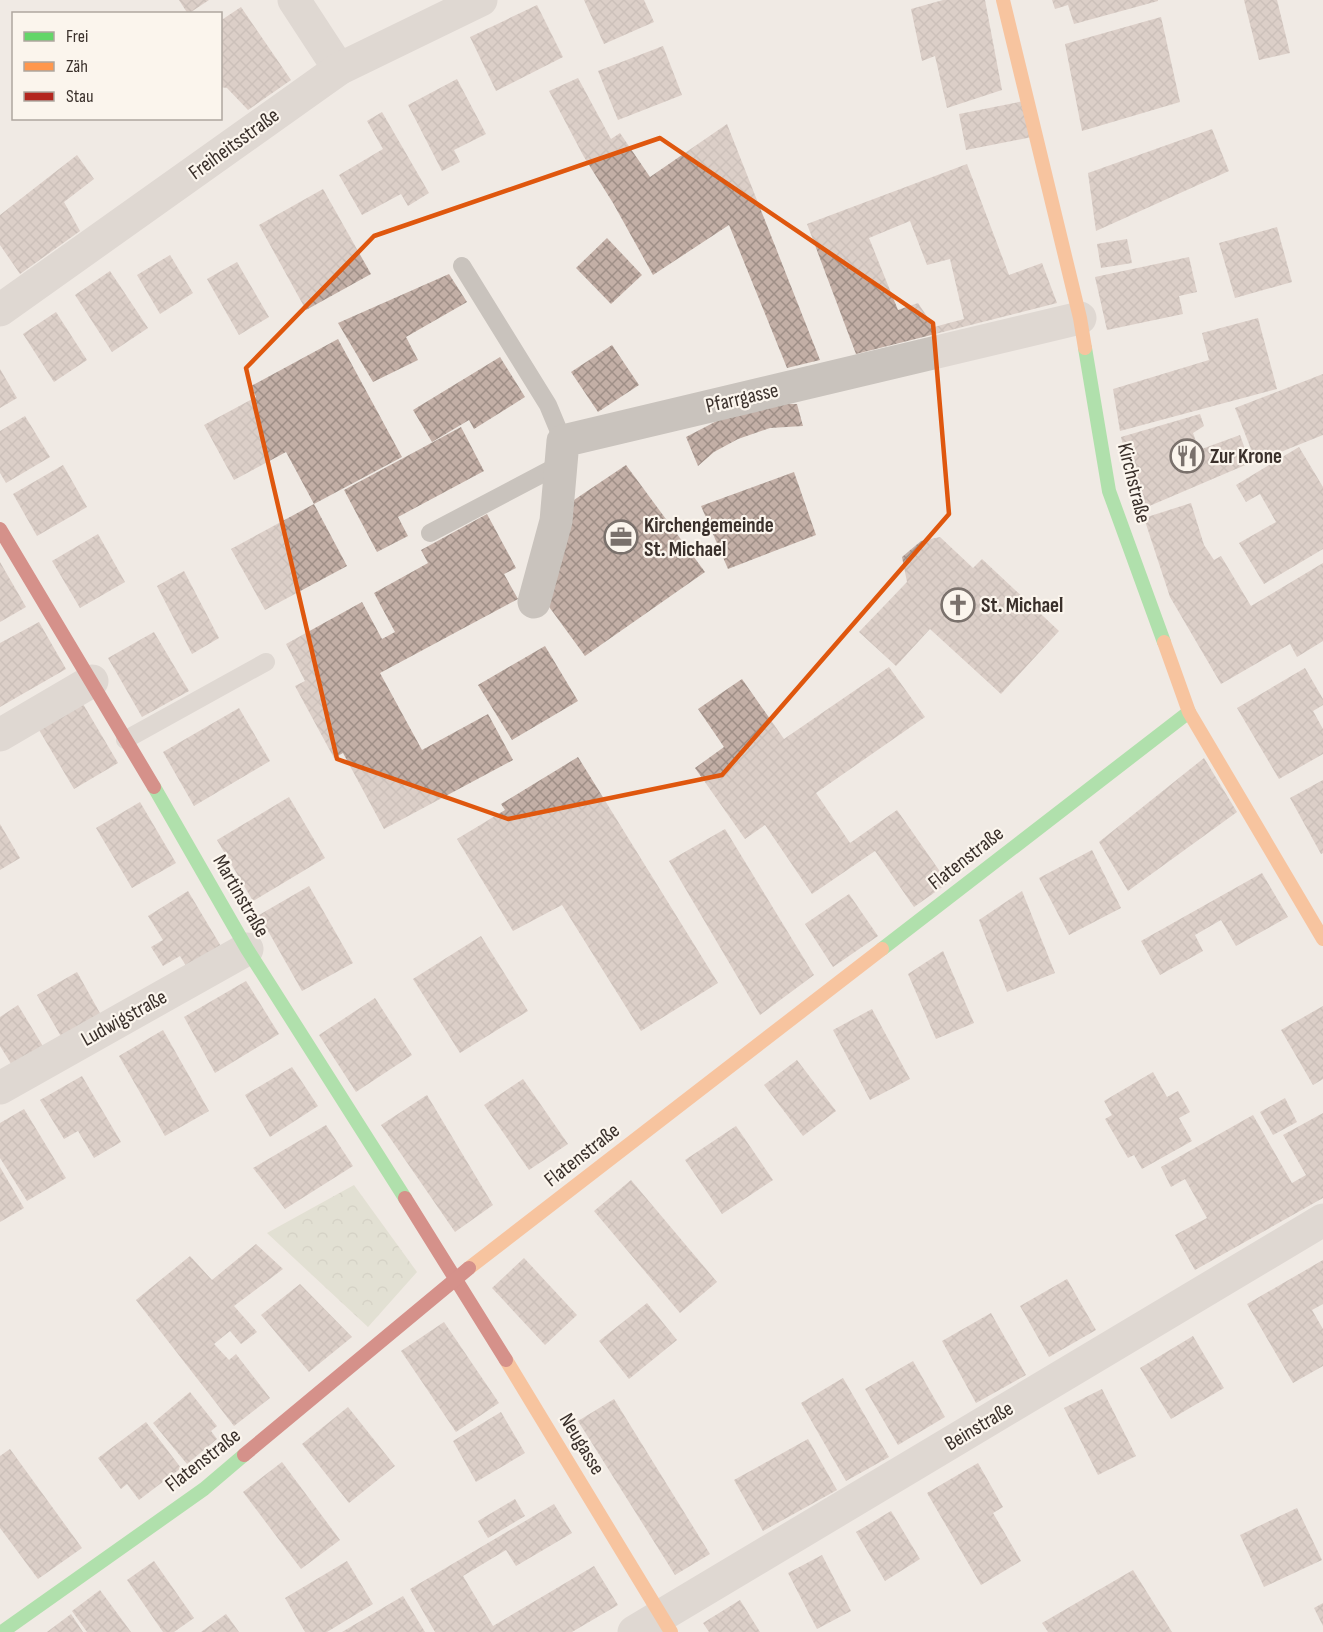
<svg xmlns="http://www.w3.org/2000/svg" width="1323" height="1632" viewBox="0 0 1323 1632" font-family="'Sofia Sans Condensed',sans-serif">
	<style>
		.forest { fill: url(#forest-crowns) }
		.building { fill: url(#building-cross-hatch); fill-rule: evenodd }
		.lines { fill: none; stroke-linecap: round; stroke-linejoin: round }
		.lane { stroke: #c9c3bd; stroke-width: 18 }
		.street { stroke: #c9c3bd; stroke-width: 33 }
		.fast { stroke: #63d668; stroke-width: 14 }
		.slow { stroke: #ff974d; stroke-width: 14 }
		.jam { stroke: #b3261e; stroke-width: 14 }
		.marked { fill: none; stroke: #df570e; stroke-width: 4.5; stroke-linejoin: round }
		.labels { text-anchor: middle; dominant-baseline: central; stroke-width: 4.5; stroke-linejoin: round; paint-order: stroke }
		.street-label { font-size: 21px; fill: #3a302b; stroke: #fbf5ed }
		.poi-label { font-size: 21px; font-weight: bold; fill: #3a302b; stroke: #fbf5ed; text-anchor: start }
	</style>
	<defs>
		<pattern id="forest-crowns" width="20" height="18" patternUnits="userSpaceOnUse" patternTransform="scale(1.5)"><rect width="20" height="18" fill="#d1d5be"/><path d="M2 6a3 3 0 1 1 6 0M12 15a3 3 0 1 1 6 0" fill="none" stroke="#b4b7a3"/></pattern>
		<pattern id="building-cross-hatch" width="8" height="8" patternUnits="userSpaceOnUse" patternTransform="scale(1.5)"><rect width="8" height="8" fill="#c3afa6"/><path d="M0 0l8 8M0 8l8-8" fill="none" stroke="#9f8f87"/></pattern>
	</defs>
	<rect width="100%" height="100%" fill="#f0eae4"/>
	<path class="forest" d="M354,1185L417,1272L368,1327L267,1233Z"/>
	<g class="building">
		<path d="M179,0H209L188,14Z"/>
		<path d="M584,0H644L654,22L604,44Z"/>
		<path d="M943,0H985L1002,90L947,108L935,56L922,61L911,9Z"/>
		<path d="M1052,0H1158V1L1074,24L1068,5L1055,9Z"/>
		<path d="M1244,0H1277L1290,53L1259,60Z"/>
		<path d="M537,5L563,57L496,91L470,37Z"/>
		<path d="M241,7L291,80L248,110L227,88L220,87V21Z"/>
		<path d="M1161,17L1180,102L1082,131L1065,44Z"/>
		<path d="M663,46L682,95L618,120L598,71Z"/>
		<path d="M578,78L611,139L620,133L650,177L727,124L820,360L787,368L729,225L653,275L613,203L584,157L549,91Z"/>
		<path d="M457,79L486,134L454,150L460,162L442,171L408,105Z"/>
		<path d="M1024,101L1032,137L966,150L959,114Z"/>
		<path d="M382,112L429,193L408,206L401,194L362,215L339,175L383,149L367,121Z"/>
		<path d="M1212,129L1229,171L1096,231L1088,173Z"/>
		<path d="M77,155L94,179L64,202L80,231L20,274L0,245V215Z"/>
		<path d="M967,164L1009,275L1042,263L1057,303L856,354L807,224ZM910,221L927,265L950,259L964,319L934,327L918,303L898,310L869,238Z"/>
		<path d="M323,189L371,274L306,310L259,225Z"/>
		<path d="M1277,227L1292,282L1235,298L1219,243Z"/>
		<path d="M607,238L642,275L611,304L576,268Z"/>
		<path d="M1127,239L1132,263L1101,268L1097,244Z"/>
		<path d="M170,255L193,293L160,314L137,275Z"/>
		<path d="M1189,257L1197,292L1179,296L1183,314L1107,330L1095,277Z"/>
		<path d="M237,262L269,317L239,335L207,279Z"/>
		<path d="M110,271L148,328L112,352L75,295Z"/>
		<path d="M449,274L467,302L406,337L418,360L373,382L338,323Z"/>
		<path d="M56,312L87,360L54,382L23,334Z"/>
		<path d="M1258,318L1277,389L1120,431L1113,389L1209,360L1202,333Z"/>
		<path d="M338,339L402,457L314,504L286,452L234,480L204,425L256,397L251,386Z"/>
		<path d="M612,345L639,385L598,412L571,372Z"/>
		<path d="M500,357L525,397L474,429L469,420L432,442L413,410Z"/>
		<path d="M0,369L17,398L0,408Z"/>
		<path d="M1323,374V435L1256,462L1235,408Z"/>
		<path d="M758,404H797L803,426L770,428L738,439L714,452L698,466L686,437L734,412Z"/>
		<path d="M1200,414L1204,426L1193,433L1199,450L1240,435L1250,463L1140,510L1121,437Z"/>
		<path d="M25,416L50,457L6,483L0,473V431Z"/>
		<path d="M461,427L484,471L398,517L408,536L377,552L344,490Z"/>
		<path d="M1299,447L1323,487V549L1264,584L1239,543L1276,522L1260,494L1246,502L1236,485Z"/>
		<path d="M63,465L87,507L37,536L13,494Z"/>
		<path d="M626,465L705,572L585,656L547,604L571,502Z"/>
		<path d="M794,472L816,535L728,569L701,506Z"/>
		<path d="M1191,503L1204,545L1214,560L1221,556L1251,606L1323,563V641L1297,657L1290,644L1221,684L1170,597L1144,518Z"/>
		<path d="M314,504L347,566L265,610L231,549Z"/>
		<path d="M487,514L516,568L504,574L518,599L380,673L422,750L488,714L513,760L384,829L343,753L334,758L295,686L305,681L286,644L362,602L382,639L395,632L374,593L428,563L421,550Z"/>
		<path d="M98,534L125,582L80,608L52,561Z"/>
		<path d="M940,537L973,568L982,559L1059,631L1001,694L930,629L896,666L859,632L907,582L902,557L921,541Z"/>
		<path d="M0,562L26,607L0,622Z"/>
		<path d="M184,571L219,638L192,654L157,586Z"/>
		<path d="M39,622L66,669L0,707V643Z"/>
		<path d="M154,632L189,691L142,717L108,658Z"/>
		<path d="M545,646L578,701L512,740L478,685Z"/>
		<path d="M889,667L925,717L816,793L850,843L897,810L948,883L914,907L875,851L812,894L765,825L745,839L695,768L724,747L698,709L742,679L784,739Z"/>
		<path d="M1305,668L1323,699V705L1313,711L1323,729V754L1279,779L1237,708Z"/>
		<path d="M83,704L118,763L74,789L39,730Z"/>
		<path d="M239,708L270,761L194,806L163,752Z"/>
		<path d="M578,757L718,983L641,1031L562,905L513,931L457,839L505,810L501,804Z"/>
		<path d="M1204,758L1237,812L1128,891L1099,842Z"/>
		<path d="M1323,780V853L1321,854L1290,798Z"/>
		<path d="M289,797L325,858L253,901L217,840Z"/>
		<path d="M140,802L176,863L132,888L96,828Z"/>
		<path d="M0,824L20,858L0,870Z"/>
		<path d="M725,829L814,975L760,1015L669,861Z"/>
		<path d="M1092,850L1121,908L1069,935L1039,878Z"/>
		<path d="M1262,873L1288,917L1236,946L1221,920L1195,935L1203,951L1160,975L1141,941Z"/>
		<path d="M309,886L353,963L302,991L259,915Z"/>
		<path d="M188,891L222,948L188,969L180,956L163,966L151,947L163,940L148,916Z"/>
		<path d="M1022,891L1055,973L1007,992L979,920Z"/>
		<path d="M849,894L878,936L833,967L805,924Z"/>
		<path d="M481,936L528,1011L460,1053L413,979Z"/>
		<path d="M943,951L974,1023L936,1039L908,974Z"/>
		<path d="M77,972L101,1015L62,1038L37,995Z"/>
		<path d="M246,981L279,1034L215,1073L184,1017Z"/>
		<path d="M375,998L412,1055L356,1092L319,1035Z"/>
		<path d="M18,1005L44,1048L13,1067L0,1046V1017Z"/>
		<path d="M1323,1006V1079L1313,1085L1281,1030Z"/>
		<path d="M872,1009L910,1079L870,1100L833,1030Z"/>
		<path d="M163,1030L209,1111L165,1136L119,1056Z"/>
		<path d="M797,1060L836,1111L803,1136L764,1085Z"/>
		<path d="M292,1067L318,1106L270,1137L245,1095Z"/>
		<path d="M1153,1072L1167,1097L1178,1091L1190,1112L1179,1118L1192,1141L1142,1169L1134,1155L1128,1158L1105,1119L1112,1115L1104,1101Z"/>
		<path d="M82,1076L121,1142L94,1158L78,1131L64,1139L40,1100Z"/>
		<path d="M523,1079L568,1144L529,1170L484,1105Z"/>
		<path d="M427,1095L493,1205L455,1232L381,1125Z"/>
		<path d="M1285,1098L1297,1122L1273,1135L1260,1112Z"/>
		<path d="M24,1109L66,1178L27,1201L0,1158V1123Z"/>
		<path d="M1323,1113V1198L1195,1270L1175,1235L1207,1218L1185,1179L1171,1187L1161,1167L1253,1115L1292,1183L1306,1175L1283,1135Z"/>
		<path d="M326,1125L353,1166L285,1209L253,1168Z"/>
		<path d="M736,1126L773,1180L722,1214L685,1160Z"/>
		<path d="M0,1167L24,1208L0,1222Z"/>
		<path d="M631,1180L717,1282L680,1313L594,1211Z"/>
		<path d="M256,1244L283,1269L234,1306L257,1332L241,1344L230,1331L214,1344L229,1360L236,1354L270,1398L234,1426L136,1300L190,1256L212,1280Z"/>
		<path d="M524,1258L577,1315L545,1345L492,1288Z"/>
		<path d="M1323,1260V1304L1312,1310L1323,1329V1366L1293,1383L1247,1304Z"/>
		<path d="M1067,1279L1096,1330L1049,1357L1020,1306Z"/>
		<path d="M300,1284L352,1337L309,1372L261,1315Z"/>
		<path d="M647,1303L677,1340L629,1379L599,1341Z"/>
		<path d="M991,1313L1026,1375L976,1403L942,1341Z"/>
		<path d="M444,1322L499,1403L456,1432L401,1351Z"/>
		<path d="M1193,1336L1224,1388L1171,1419L1140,1368Z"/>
		<path d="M913,1361L945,1417L898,1445L865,1389Z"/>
		<path d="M843,1378L889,1457L846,1481L801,1403Z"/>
		<path d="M1102,1389L1136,1456L1098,1475L1064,1408Z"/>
		<path d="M190,1392L217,1426L211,1431L217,1439L187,1464L153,1423Z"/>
		<path d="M614,1399L710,1554L675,1575L578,1421Z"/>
		<path d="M348,1407L395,1466L349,1503L302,1444Z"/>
		<path d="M501,1412L525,1453L476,1482L453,1441Z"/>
		<path d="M146,1422L181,1468L139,1500L127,1484L121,1489L98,1458Z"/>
		<path d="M808,1439L837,1490L763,1531L734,1480Z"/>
		<path d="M10,1449L82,1548L38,1579L0,1528V1456Z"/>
		<path d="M282,1462L340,1540L301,1569L243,1492Z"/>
		<path d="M978,1463L1003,1507L993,1513L1021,1561L981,1585L927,1493Z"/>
		<path d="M515,1499L525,1516L488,1538L478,1521Z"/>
		<path d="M554,1504L572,1533L516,1566L506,1550L463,1576L493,1626L594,1566L618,1605L572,1632H435L410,1589Z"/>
		<path d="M1297,1508L1322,1560L1264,1587L1240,1535Z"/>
		<path d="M891,1511L920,1559L885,1581L856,1532Z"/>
		<path d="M822,1555L851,1611L817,1629L788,1573Z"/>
		<path d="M154,1561L194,1618L174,1632H163L127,1580Z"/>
		<path d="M347,1561L373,1604L327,1632H305L285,1598Z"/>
		<path d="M1133,1570L1172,1632H1048L1042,1623Z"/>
		<path d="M100,1590L131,1632H87L72,1611Z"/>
		<path d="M403,1596L425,1632H342Z"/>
		<path d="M740,1600L760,1632H709L703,1623Z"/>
		<path d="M1323,1603V1626L1314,1608Z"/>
		<path d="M71,1614L83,1632H47Z"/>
		<path d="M226,1614L239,1632H201Z"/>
	</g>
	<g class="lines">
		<g class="lane">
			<path d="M462,266L548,405L563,441"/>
			<path d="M430,533L561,464"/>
			<path d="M125,740L266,662"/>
		</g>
		<g class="street">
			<path d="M294,0L339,69"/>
			<path d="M0,310L339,69L481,0"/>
			<path d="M534,602L556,521L563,441L1080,318"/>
			<path d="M0,735L92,681"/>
			<path d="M0,1088L247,949"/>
			<path d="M634,1632L1323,1220"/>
		</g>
		<g class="fast">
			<path d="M1085,348L1109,491L1164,642"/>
			<path d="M154,787L247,949L405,1198"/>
			<path d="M882,949L1189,712"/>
			<path d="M2,1632L204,1489L244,1455"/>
		</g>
		<g class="slow">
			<path d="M1003,0L1080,318L1085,348"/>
			<path d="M1164,642L1189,712L1323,939"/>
			<path d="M469,1268L882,949"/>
			<path d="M506,1360L671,1632"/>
		</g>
		<g class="jam">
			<path d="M0,529L154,787"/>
			<path d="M405,1198L506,1360"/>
			<path d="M244,1455L469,1268"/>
		</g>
	</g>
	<path d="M0 0H1323V1632H0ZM660,138L933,323L949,514L722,775L508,819L337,759L246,368L374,236Z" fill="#f0eae4" fill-opacity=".55" fill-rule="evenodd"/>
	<path class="marked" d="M660,138L933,323L949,514L722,775L508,819L337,759L246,368L374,236Z"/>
	<defs>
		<symbol id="restaurant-ring" viewBox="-11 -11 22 22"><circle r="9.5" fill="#fbf5ed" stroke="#7a716c" stroke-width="1.5"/><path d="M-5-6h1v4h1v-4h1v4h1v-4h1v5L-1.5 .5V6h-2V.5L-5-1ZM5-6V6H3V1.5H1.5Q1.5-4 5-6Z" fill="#7a716c"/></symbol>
		<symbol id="office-ring" viewBox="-11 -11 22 22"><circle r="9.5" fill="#fbf5ed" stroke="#7a716c" stroke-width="1.5"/><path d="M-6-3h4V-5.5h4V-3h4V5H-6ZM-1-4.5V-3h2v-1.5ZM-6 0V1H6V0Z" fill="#7a716c"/></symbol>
		<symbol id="church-ring" viewBox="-11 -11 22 22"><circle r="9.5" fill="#fbf5ed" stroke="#7a716c" stroke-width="1.5"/><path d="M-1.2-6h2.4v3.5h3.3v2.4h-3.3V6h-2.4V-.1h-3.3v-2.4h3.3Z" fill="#7a716c"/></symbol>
	</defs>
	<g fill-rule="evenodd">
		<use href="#restaurant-ring" x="1168" y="437" width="38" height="38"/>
		<use href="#office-ring" x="602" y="518" width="38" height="38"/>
		<use href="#church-ring" x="939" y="586" width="38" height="38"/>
	</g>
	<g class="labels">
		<g class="street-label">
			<text transform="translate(234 144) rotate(-36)">Freiheitsstraße</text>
			<text transform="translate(742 398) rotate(-13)">Pfarrgasse</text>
			<text transform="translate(1134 483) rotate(76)">Kirchstraße</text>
			<text transform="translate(966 858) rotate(-38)">Flatenstraße</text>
			<text transform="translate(241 896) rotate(60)">Martinstraße</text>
			<text transform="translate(124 1018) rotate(-29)">Ludwigstraße</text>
			<text transform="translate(582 1155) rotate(-38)">Flatenstraße</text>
			<text transform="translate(979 1426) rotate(-31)">Beinstraße</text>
			<text transform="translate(582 1444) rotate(59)">Neugasse</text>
			<text transform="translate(203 1460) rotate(-38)">Flatenstraße</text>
		</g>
		<g class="poi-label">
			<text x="1210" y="456">Zur Krone</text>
			<text x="644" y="525">Kirchengemeinde<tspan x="644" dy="24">St. Michael</tspan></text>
			<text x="981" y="605">St. Michael</text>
		</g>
	</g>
	<rect x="12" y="12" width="210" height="108" fill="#fbf5ed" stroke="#aea69f" stroke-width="1.5"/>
	<rect x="24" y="32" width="30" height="9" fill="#63d668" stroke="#aea69f" stroke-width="1.5"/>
	<text x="66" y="42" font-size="18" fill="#3a302b">Frei</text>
	<rect x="24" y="62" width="30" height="9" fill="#ff974d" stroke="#aea69f" stroke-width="1.5"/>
	<text x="66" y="72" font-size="18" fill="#3a302b">Zäh</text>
	<rect x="24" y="92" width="30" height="9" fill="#b3261e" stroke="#aea69f" stroke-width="1.5"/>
	<text x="66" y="102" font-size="18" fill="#3a302b">Stau</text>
</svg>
